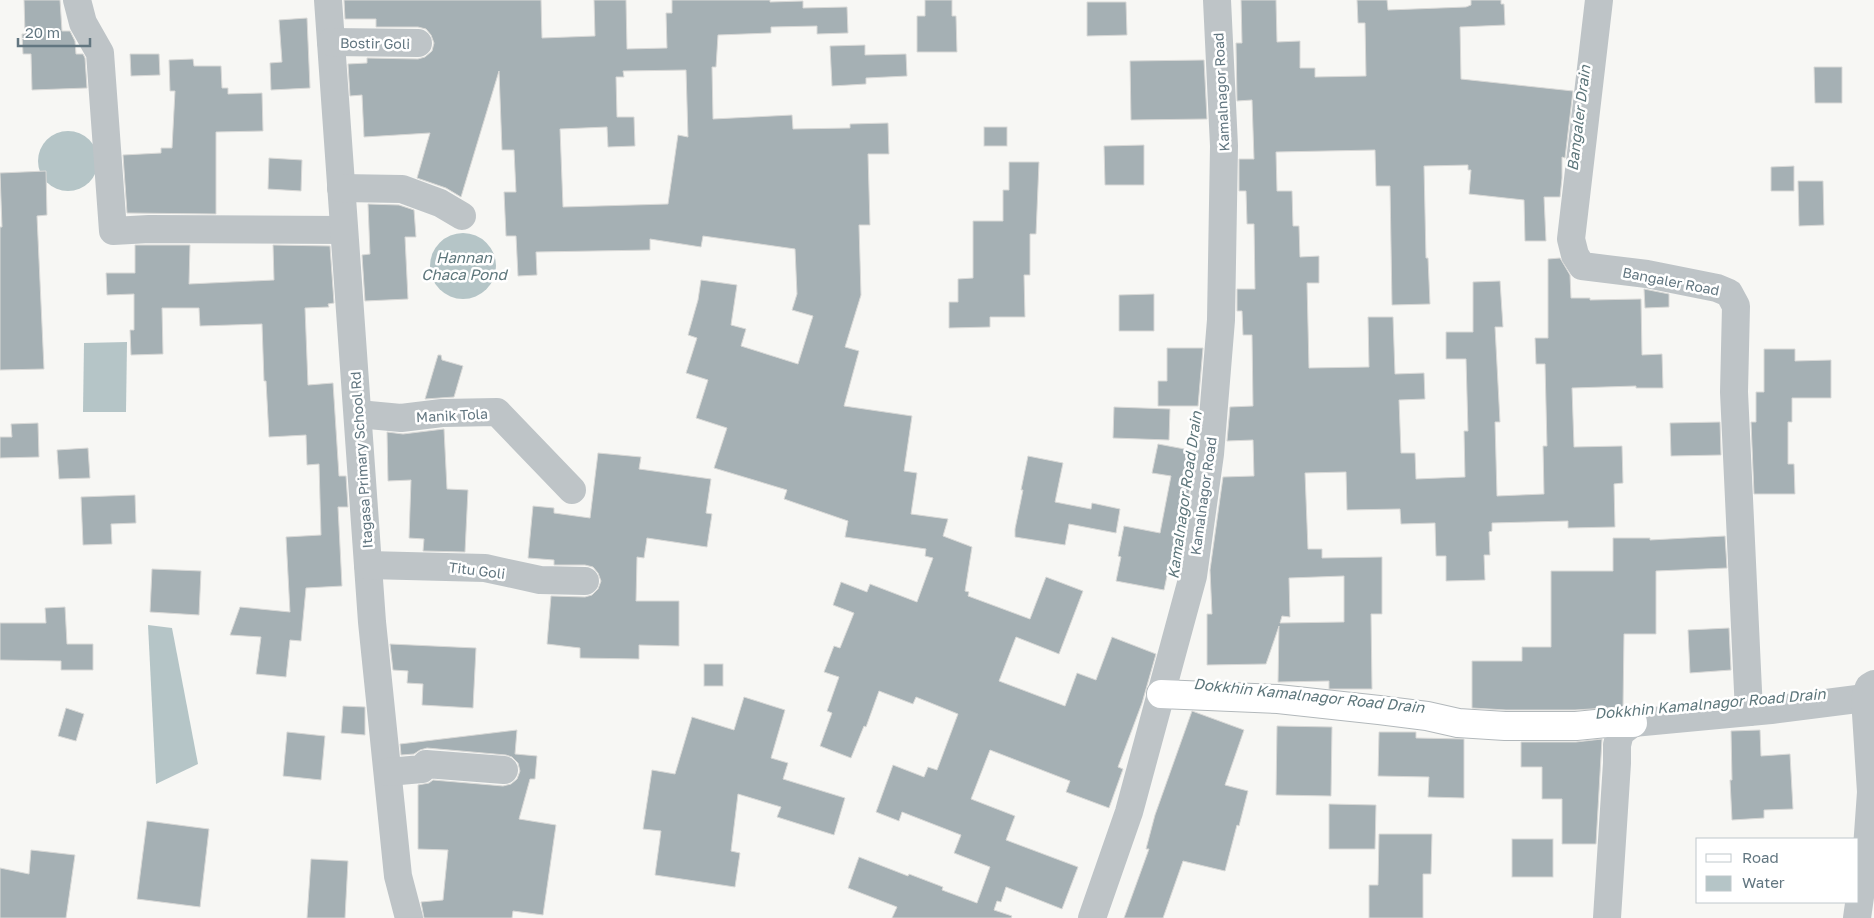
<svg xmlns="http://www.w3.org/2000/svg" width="1874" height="918" viewBox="0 0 1874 918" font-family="'Golos Text',sans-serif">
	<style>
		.water { fill: #b5c5c7 }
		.building { fill: #a5b0b4; stroke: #d9d9d7; fill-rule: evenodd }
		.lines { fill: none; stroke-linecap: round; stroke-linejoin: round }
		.major-casing { stroke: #b2b8bb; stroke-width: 30 }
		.minor { stroke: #bec4c7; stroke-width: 28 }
		.major { stroke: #fff; stroke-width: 28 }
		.labels { text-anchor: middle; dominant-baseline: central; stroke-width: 5; stroke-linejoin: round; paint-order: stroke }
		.street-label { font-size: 14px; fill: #627680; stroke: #fff }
		.water-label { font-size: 15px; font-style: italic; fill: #5d767b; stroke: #fff }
	</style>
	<rect width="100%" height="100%" fill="#f7f7f4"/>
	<g class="water">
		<circle cx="68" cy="161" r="30"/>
		<circle cx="463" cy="266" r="33"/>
		<path d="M127,342L126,412H83L84,343Z"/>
		<path d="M148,625L172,628L198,764L156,784Z"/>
	</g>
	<g class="building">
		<path d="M24,0H60L62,31H70L75,41L76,54H83L85,58L87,88L32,90L31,54H23L22,34H25Z"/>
		<path d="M344,0H541L542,38L595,36L594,0H626L627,49L667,48L666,13H672V0H770V2L803,1V8L847,7L848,33L817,34V26L771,27V33L718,35L716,67H712L713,119L792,115L793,129L850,128V124L888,123L889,154H868L870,225H859L861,295L845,347L859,351L844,406L912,416L904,471L917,473L911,514L948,519L943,536L972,547L965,591L969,592L968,596L1030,619L1046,577L1083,591L1059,654L1016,637L999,681L1065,706L1077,673L1096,680L1112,637L1156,654L1142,703L1118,767L1123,769L1109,808L1066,792L1070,781L990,750L971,799L1015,816L1006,840L1078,867L1062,909L1006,887L1001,902L997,901L994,910L1012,916L1011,918H892L897,907L848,888L859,857L908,876L909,874L943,887L942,890L977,903L990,867L954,853L961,835L902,812L899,821L876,812L893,765L924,777L928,767L937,770L958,714L916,697L913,704L879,691L866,727L864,726L851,758L820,746L832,713L827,711L839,677L824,672L834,646L840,648L854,613L833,605L841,582L867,592L870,584L917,602L933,558L925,556L926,549L845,537L848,521L784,499L787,490L714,468L727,428L696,418L708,380L686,373L697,338L688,335L698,300L701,280L737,285L731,325L746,329L741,346L798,364L813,316L792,310L797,294L795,249L703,236L701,247L650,239V250L536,252L537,275L518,276L516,236H506L504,192H516L514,150H502L499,71L461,197L446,188L417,178L430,133L364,137L362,95L350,96L348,64L367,63V58L418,59L425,57L432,51L434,43L431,35L426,29L418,27H376V19H345ZM686,70L688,137L678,135L668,204L563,207L560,129L607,127L608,147L635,146L634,117H617L616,77H624L623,71Z"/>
		<path d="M925,0H952V16H956L957,52H917V16H925Z"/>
		<path d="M1241,0H1276L1277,42L1300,41V68H1315V77L1366,76L1365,23H1358L1357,0H1387L1388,10L1466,7L1471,5V0H1501V4H1504L1505,25L1460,27L1461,79L1573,91L1565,158L1562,157V178L1560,197H1544L1546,241H1525L1524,200L1469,194L1471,170H1468V165L1424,166L1426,258H1428L1430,304L1392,305L1390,186H1376L1375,150L1276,152L1277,191H1292L1293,226H1299L1300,257L1319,256V283H1307L1309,368L1369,367L1368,317H1393L1395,374L1424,373L1425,399L1399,400L1401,453H1415L1416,479L1465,477L1464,431H1468L1466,359H1446V332H1473V282L1500,281L1503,327H1495L1500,422H1495L1497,496L1544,494L1543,446H1547L1545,364H1536L1535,338H1548V259L1560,258L1570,275L1571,298H1590V300L1641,299L1642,355L1662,354L1663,388H1636V386L1572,388L1574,447L1622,446L1623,483L1614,484L1615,527L1568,528V521L1492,523V531L1489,532L1490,555H1484L1485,580L1446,581V556H1436L1435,523L1401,524L1400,509L1347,510L1346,472L1305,473L1308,549H1322V558L1382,557V614H1371L1372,689H1329V681L1278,682L1279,626L1266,664L1207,665V614H1212L1210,570L1223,477L1254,476L1253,440L1227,441L1230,407L1253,406L1252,335H1243L1242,311H1237V289H1255L1254,224H1247L1246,191H1239V159H1254L1252,100L1237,101L1236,43H1242ZM1344,576V622L1280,623L1282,616L1290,617L1289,578Z"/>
		<path d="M1087,2H1126L1127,35L1087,36Z"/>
		<path d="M307,18L310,88L271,90L270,63L282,62L279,20Z"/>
		<path d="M865,45V55L906,54L907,76L866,78V84L832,86L830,46Z"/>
		<path d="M130,54H159L160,75L131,76Z"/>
		<path d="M193,59L194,66H221L222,88H228V94L262,93L263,131L216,132V214L127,213L123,155L161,153V148H172L175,91H170L169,60Z"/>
		<path d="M1204,60L1207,119L1131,120L1130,61Z"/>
		<path d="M1814,67H1842V103H1815Z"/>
		<rect x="984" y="127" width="23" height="19"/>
		<path d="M1144,145V185H1105L1104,146Z"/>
		<path d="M269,158L302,160L301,191L268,189Z"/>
		<path d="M1009,162H1039L1036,234H1030V275H1024L1025,317H990V327L949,328V302H958V279L973,278V221H1003V190H1009Z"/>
		<path d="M1794,166V191H1771V167Z"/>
		<path d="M46,171L47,215L37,216L44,369L0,370V227H2L0,173Z"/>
		<path d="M1798,181H1823L1824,225L1799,226Z"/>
		<path d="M368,204L399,205L414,210L416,237H405L408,299L365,301L362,255L370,254Z"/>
		<path d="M135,245H190L189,284L274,280L273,245L330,246L334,303L328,304L329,307L305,308L308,385L333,383L339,476H346L348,507H338L342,586L306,588L301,641L290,640L286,677L256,674L261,637L230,635L240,607L290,612L286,537L321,535L319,464L307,465L306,435L269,437L266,381H264L262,324L200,326L199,308H162L163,354L131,355L130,330H134V294L107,295L106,273H135Z"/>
		<path d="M1644,289L1669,294V307L1645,308Z"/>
		<path d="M1154,294V331H1119V295Z"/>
		<path d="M1167,348H1203L1198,406H1158V381H1167Z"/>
		<path d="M1764,349H1795V361L1831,360V398H1792V422H1788V464H1794L1795,494H1754L1751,422H1756V392H1764Z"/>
		<path d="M438,355H441L442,360L463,366L454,397L425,399Z"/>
		<path d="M1114,407L1170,409L1169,440L1113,438Z"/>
		<path d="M1720,422L1721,455L1671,456L1670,423Z"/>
		<path d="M38,423L39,457L0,458V437H12L11,424Z"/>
		<path d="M444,429L447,489L468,490L465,552L423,551L424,539L409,538L411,480L388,481L387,432L403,434Z"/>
		<path d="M1158,444L1195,451L1179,564L1170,562L1164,590L1116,581L1121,557L1118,556L1124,526L1160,533L1171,476L1152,473Z"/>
		<path d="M88,448L90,478L59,479L57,450Z"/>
		<path d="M598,453L641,457L639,469L711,479L706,513L712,514L707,547L647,538L644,558L637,557L636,601H679V646L639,645V659L580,658V648L547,644L551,596L585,597L592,595L598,589L601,581L598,573L593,567L585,565H554V560L528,558L533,506L554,508V513L590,518Z"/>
		<path d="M1028,456L1063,463L1055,502L1091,509L1092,503L1120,509L1116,533L1069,524L1065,545L1015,537V529L1023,490H1021Z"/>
		<path d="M135,495L136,523L111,524L112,544L83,545L81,497Z"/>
		<path d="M1725,536L1727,568L1656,571V634H1624L1623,707L1575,710H1506L1472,708V661H1522V647H1551V571H1613V538H1650V540Z"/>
		<path d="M152,569L201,571L199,615L150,612Z"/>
		<path d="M65,607L67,644H93V670H61V661L0,660V623H46L45,608Z"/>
		<path d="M1729,628L1731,670L1690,673L1688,630Z"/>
		<path d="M390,644L476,648L473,708L422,705L423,684L407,683L408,671L393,670Z"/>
		<rect x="704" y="664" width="19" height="22"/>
		<path d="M744,697L785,710L771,758L788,763L783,779L845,798L834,835L777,817L781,807L738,794L731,851L740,853L735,887L655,875L661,831L643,829L652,770L675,774L692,717L734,730Z"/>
		<path d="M343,706L365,707V735L341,733Z"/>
		<path d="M66,708L84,714L76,741L58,736Z"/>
		<path d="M1192,711L1244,730L1225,785L1248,791L1239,826L1237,825L1225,871L1183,861L1163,918H1124L1149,849H1146L1155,815Z"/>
		<path d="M1277,726L1332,727L1331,796L1276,795Z"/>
		<path d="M517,730L515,754L537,756L535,779H530L519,819L556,825L543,915L513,911L512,918H424L421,902L443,900L448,850L418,849V785L429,783L433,780L503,786L511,784L517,779L520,771L518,763L512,757L506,755L427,748L420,750L414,754L401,755L400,744Z"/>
		<path d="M1760,730L1761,756L1790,754L1793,809L1764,810V818L1732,820L1730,780H1732L1731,731Z"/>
		<path d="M287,732L325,736L321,780L283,776Z"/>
		<path d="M1379,732H1416V738L1464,739V798L1428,797L1429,777L1378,776Z"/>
		<path d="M1602,739L1596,844H1562V799H1542V767H1521V742H1576Z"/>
		<path d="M1329,804L1376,805L1375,849H1329Z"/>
		<path d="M147,821L209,829L200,907L137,899Z"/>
		<path d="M1379,834H1432L1431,874H1423V918H1369V885H1378Z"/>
		<rect x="1512" y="839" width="41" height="38"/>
		<path d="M31,850L75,855L66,918H0V868L29,874Z"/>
		<path d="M311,859L348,861L345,918H307Z"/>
	</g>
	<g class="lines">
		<defs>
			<path id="major" d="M1161,694L1278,699L1379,710L1427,716L1458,723L1505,726H1576L1606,723H1633"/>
		</defs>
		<use href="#major" class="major-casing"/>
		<g class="minor">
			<path d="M77,0L83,23L100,53L113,231L149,229L344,230"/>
			<path d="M328,0L372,622L398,876L409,918"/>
			<path d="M1599,0L1571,239L1575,255L1582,266L1647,274L1717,288L1729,293L1736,306L1734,392L1749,712"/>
			<path d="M331,42L418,43"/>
			<path d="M341,188L402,189L440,203L462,216"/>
			<path d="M358,414L401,418L442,413L497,412L572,490"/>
			<path d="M368,565L485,568L540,580L585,581"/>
			<path d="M388,772L422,769L426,764L504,770"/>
			<path d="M1092,918L1129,812L1193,576L1210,454L1221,320L1224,146L1217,0"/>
			<path d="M1607,918L1617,763V745L1620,733L1633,723L1771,710L1865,698"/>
			<path d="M1857,918L1867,848L1871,792L1865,698L1869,687L1874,684"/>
		</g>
		<use href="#major" class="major"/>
	</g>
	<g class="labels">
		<g class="street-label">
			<text transform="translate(375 43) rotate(1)">Bostir Goli</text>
			<text transform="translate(1221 92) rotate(-93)">Kamalnagor Road</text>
			<text transform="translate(1671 281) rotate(11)">Bangaler Road</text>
			<text transform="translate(452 415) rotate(-3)">Manik Tola</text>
			<text transform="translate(361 460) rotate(-94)">Itagasa Primary School Rd</text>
			<text transform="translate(1203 496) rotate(-82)">Kamalnagor Road</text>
			<text transform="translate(477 570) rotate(7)">Titu Goli</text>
		</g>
		<g class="water-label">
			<text transform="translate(1578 118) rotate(-83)">Bangaler Drain</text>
			<text x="464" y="257">Hannan<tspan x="464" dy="17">Chaca Pond</tspan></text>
			<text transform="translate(1184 495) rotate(-82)">Kamalnagor Road Drain</text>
			<text transform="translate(1309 695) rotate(6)">Dokkhin Kamalnagor Road Drain</text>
			<text transform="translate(1710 703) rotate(-5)">Dokkhin Kamalnagor Road Drain</text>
		</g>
	</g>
	<rect x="1696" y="838" width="162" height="65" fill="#ffffff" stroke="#c0c8cc"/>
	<rect x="1706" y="854" width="25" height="8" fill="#ffffff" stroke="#c0c8cc"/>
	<text x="1742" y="863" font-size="15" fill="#627680">Road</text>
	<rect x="1706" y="876" width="25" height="15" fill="#b5c5c7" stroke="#c0c8cc"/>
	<text x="1742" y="888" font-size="15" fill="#627680">Water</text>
	<path d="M18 38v8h72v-8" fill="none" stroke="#627680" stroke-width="2.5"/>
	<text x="25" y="38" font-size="15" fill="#627680" stroke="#ffffff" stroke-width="4" paint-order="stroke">20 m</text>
</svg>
